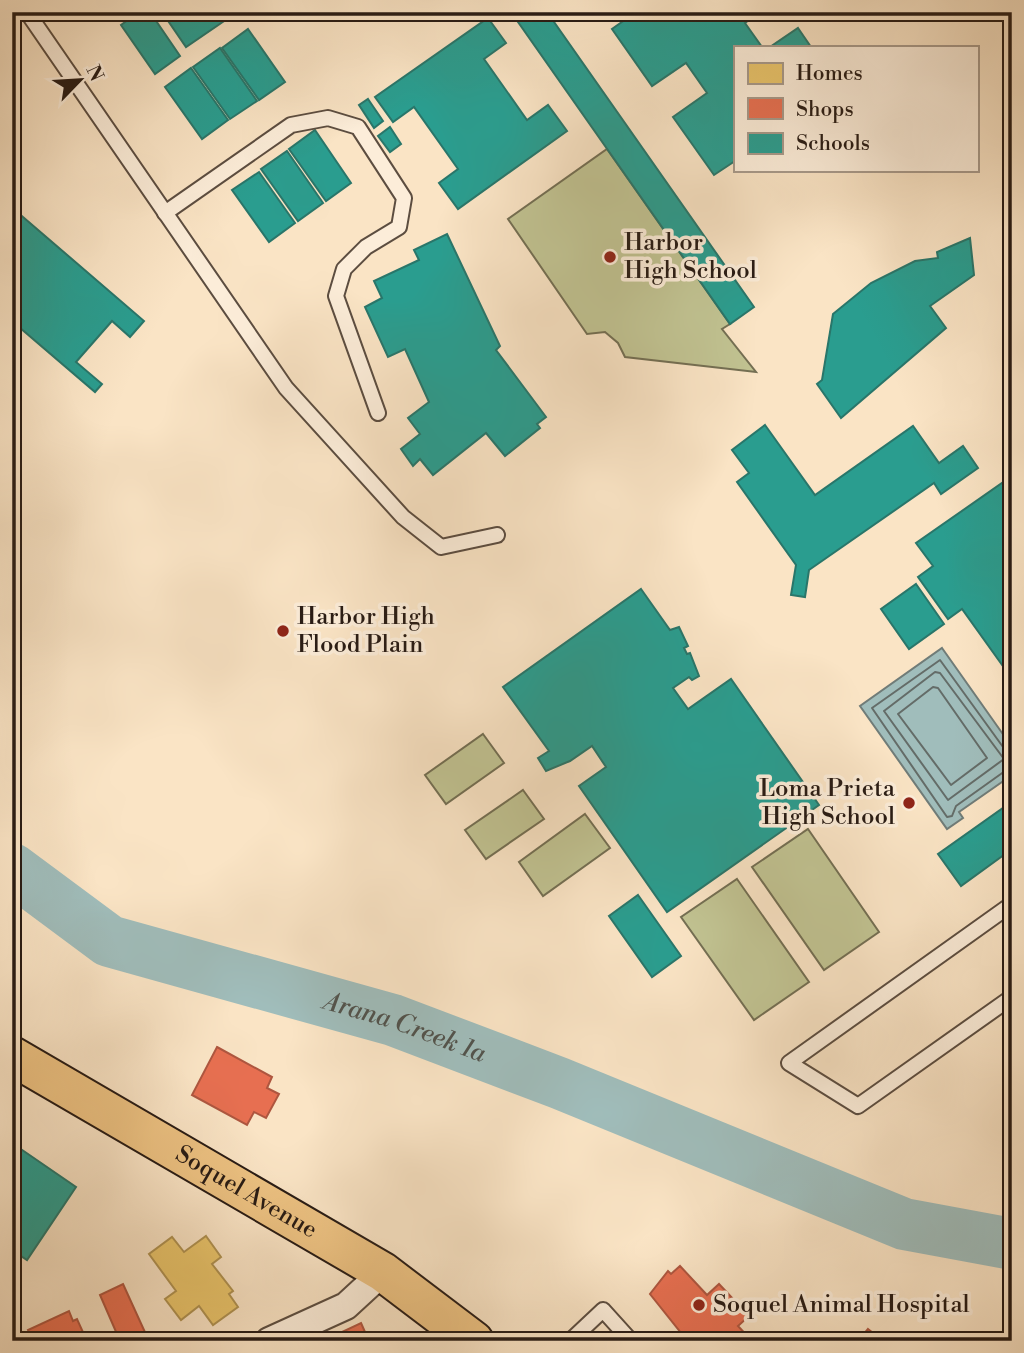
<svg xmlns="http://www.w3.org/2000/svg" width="1024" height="1353" viewBox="0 0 1024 1353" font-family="'Libre Bodoni',serif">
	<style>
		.green { fill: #c1c392; stroke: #746f53; stroke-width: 2 }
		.water { fill: #a0bdbb; stroke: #707c78; stroke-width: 2 }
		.homes { fill: #e9c46a; stroke: #af9150; stroke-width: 2 }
		.shops { fill: #e76f51; stroke: #ae563f; stroke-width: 2 }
		.schools { fill: #2a9d8f; stroke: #29766a; stroke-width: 2 }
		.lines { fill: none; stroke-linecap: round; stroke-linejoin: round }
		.shore { stroke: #646c68; stroke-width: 2 }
		.river { stroke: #a0bdbb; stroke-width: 52 }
		.lane-casing { stroke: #5c4d40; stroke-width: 18 }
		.street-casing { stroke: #5c4d40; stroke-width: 30 }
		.primary-casing { stroke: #281b14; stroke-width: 42 }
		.lane { stroke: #fcedd9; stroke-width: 14 }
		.street { stroke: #fcedd9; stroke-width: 26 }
		.primary { stroke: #edc282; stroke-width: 38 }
		.poi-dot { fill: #8f2418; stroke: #fcedd9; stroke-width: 2.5 }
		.labels { text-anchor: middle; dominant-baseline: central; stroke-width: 7; stroke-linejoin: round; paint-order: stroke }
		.poi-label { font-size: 24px; fill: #281b14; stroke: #fcedd9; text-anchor: start }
		.street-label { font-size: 24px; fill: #281b14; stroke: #fcedd9 }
		.water-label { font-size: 26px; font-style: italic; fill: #52544e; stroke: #fcedd9 }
	</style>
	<rect width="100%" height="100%" fill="#fae4c5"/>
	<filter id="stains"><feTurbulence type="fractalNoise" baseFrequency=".00286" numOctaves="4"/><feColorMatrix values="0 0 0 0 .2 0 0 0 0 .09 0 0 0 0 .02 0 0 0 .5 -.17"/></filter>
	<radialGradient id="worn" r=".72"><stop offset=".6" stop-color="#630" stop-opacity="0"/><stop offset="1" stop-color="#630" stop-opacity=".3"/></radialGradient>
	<g class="green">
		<path d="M607,149L730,324L722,329L756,372L625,357L618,343L605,332L587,334L508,219Z"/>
		<path d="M483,734L504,763L446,804L425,775Z"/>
		<path d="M523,790L544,819L486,859L465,830Z"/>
		<path d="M585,814L610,848L543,896L519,862Z"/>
		<path d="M808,829L879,932L824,970L752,867Z"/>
		<path d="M737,879L809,982L754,1020L681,917Z"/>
	</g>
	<path class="water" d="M942,648L1012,747V775L959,812L963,818L947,829L860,706Z"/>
	<path class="homes" d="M206,1236L221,1257L212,1264L233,1291L229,1294L238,1307L213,1325L199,1306L181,1320L165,1299L176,1291L149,1254L172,1237L184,1252Z"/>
	<g class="shops">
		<path d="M217,1047L272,1077L267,1088L279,1094L266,1118L254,1112L247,1125L192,1095Z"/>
		<path d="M680,1266L707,1295L719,1284L749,1316L738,1326L752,1341H682L685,1338L650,1294L668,1271L671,1274Z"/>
		<path d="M123,1284L149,1341H120L100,1295Z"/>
		<path d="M69,1311L73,1321L77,1319L87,1341H33L28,1330Z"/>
		<path d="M361,1323L369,1341H323Z"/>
		<path d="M868,1329L883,1341H858Z"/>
	</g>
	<g class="schools">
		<path d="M139,12H150L180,56L155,74L121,25Z"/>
		<path d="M162,12H227L230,17L186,47Z"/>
		<path d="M511,12H547L754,307L730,324Z"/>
		<path d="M636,12H760L745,23L762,47H735V161L714,175L673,117L707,93L686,63L652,86L612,29Z"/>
		<path d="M488,18L506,43L484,59L527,120L548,105L567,131L458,209L439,183L458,169L414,107L393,122L375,97Z"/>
		<path d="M798,28L811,47H770Z"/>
		<path d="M248,29L285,82L259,100L222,48Z"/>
		<path d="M220,48L257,101L230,119L193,67Z"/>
		<path d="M191,68L228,120L202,139L165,87Z"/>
		<path d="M368,99L383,121L374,128L359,105Z"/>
		<path d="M390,127L401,144L390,152L378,136Z"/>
		<path d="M315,130L351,183L326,201L289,149Z"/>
		<path d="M287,151L323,203L298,221L261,169Z"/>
		<path d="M259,172L295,223L269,242L232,190Z"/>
		<path d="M16,211L144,321L130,337L112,321L76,362L102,384L95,392L12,321V216Z"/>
		<path d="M447,234L500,346L496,350L546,417L537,424L540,428L505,456L486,433L433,475L420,459L413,466L401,449L420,434L408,418L429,402L405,349L388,357L365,307L382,298L374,281L419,260L414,250Z"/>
		<path d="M970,238L974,275L930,306L946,328L841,418L817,384L822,380L833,314L871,283L915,261L938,258L937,252Z"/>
		<path d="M765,425L815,495L913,426L939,463L963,446L978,468L941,494L934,483L809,570L805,597L791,595L796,565L737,482L749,473L732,450Z"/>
		<path d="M1012,476V674L1010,676L962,609L948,619L918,577L933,566L916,543Z"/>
		<path d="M916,584L944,624L909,649L881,609Z"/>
		<path d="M641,589L670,630L679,627L688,646L684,648L687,654L690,653L699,676L692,680L689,677L673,688L688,709L731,679L819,805L667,912L579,786L606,767L592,746L570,761L546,771L538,758L549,751L503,687Z"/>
		<path d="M1003,808L1012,821V849L961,886L938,854Z"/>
		<path d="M638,895L681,956L652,977L609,916Z"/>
		<path d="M12,1143L76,1187L27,1260L12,1250Z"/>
	</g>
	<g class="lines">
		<g class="shore">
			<path d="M935,672L940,673L1004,759L948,800L884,711Z"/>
			<path d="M933,687L938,688L987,758L951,785L898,714Z"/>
			<path d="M1012,750L1003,747L940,660L872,708L947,817L952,816L956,806L1005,771L1012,770"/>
		</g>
		<path class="river" id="s1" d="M12,869L109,941L393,1020L559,1083L904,1224L1012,1244"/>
		<defs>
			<g id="lane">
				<path d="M27,12L286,388L403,517L441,547L497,535"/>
				<path d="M165,213L291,125L328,118L358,127L404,198L399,227L366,247L344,269L336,296L378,413"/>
				<path d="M1012,904L789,1063L858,1106L1012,997"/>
				<path d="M570,1341L603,1310L631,1341"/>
			</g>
			<path id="street" d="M269,1341L346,1306L383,1272"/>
			<g id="primary">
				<path id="s2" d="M12,1056L383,1272L474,1341"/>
			</g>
		</defs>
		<use href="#lane" class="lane-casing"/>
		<use href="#street" class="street-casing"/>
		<use href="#primary" class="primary-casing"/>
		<use href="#lane" class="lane"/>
		<use href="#street" class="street"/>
		<use href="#primary" class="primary"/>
	</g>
	<g class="poi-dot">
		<circle cx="610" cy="257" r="7"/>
		<circle cx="283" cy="631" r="7"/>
		<circle cx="909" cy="803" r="7"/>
		<circle cx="699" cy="1305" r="7"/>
	</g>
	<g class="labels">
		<g class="poi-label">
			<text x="624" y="243">Harbor<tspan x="624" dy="28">High School</tspan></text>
			<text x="297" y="617">Harbor High<tspan x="297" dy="28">Flood Plain</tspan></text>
			<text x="895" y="789" text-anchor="end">Loma Prieta<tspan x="895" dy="28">High School</tspan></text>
			<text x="713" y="1305">Soquel Animal Hospital</text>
		</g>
		<g class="street-label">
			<text stroke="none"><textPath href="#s2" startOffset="271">Soquel Avenue</textPath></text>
		</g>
		<g class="water-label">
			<text stroke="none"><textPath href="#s1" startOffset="429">Arana Creek 1a</textPath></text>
		</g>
	</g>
	<rect width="1024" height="1353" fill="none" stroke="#fae4c5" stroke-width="42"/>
	<rect x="14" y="14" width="996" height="1325" fill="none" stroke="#281b14" stroke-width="3.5"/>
	<rect x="21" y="21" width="982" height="1311" fill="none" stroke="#281b14" stroke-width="2"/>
	<rect x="734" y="46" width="245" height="126" fill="#fcedd9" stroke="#a7998a" stroke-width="2"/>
	<rect x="748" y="63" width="35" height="21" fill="#e9c46a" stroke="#a7998a" stroke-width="2"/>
	<text x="796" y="80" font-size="21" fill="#281b14">Homes</text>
	<rect x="748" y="98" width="35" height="21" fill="#e76f51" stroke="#a7998a" stroke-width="2"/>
	<text x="796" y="116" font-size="21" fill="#281b14">Shops</text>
	<rect x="748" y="133" width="35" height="21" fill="#2a9d8f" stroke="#a7998a" stroke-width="2"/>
	<text x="796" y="150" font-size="21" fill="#281b14">Schools</text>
	<g transform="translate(80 80) rotate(65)" stroke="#fcedd9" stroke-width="5" paint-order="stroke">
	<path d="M0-5L12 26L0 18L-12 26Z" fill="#281b14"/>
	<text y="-10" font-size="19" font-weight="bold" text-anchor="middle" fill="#281b14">N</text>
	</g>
	<rect width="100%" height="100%" filter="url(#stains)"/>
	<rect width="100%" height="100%" fill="url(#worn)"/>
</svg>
